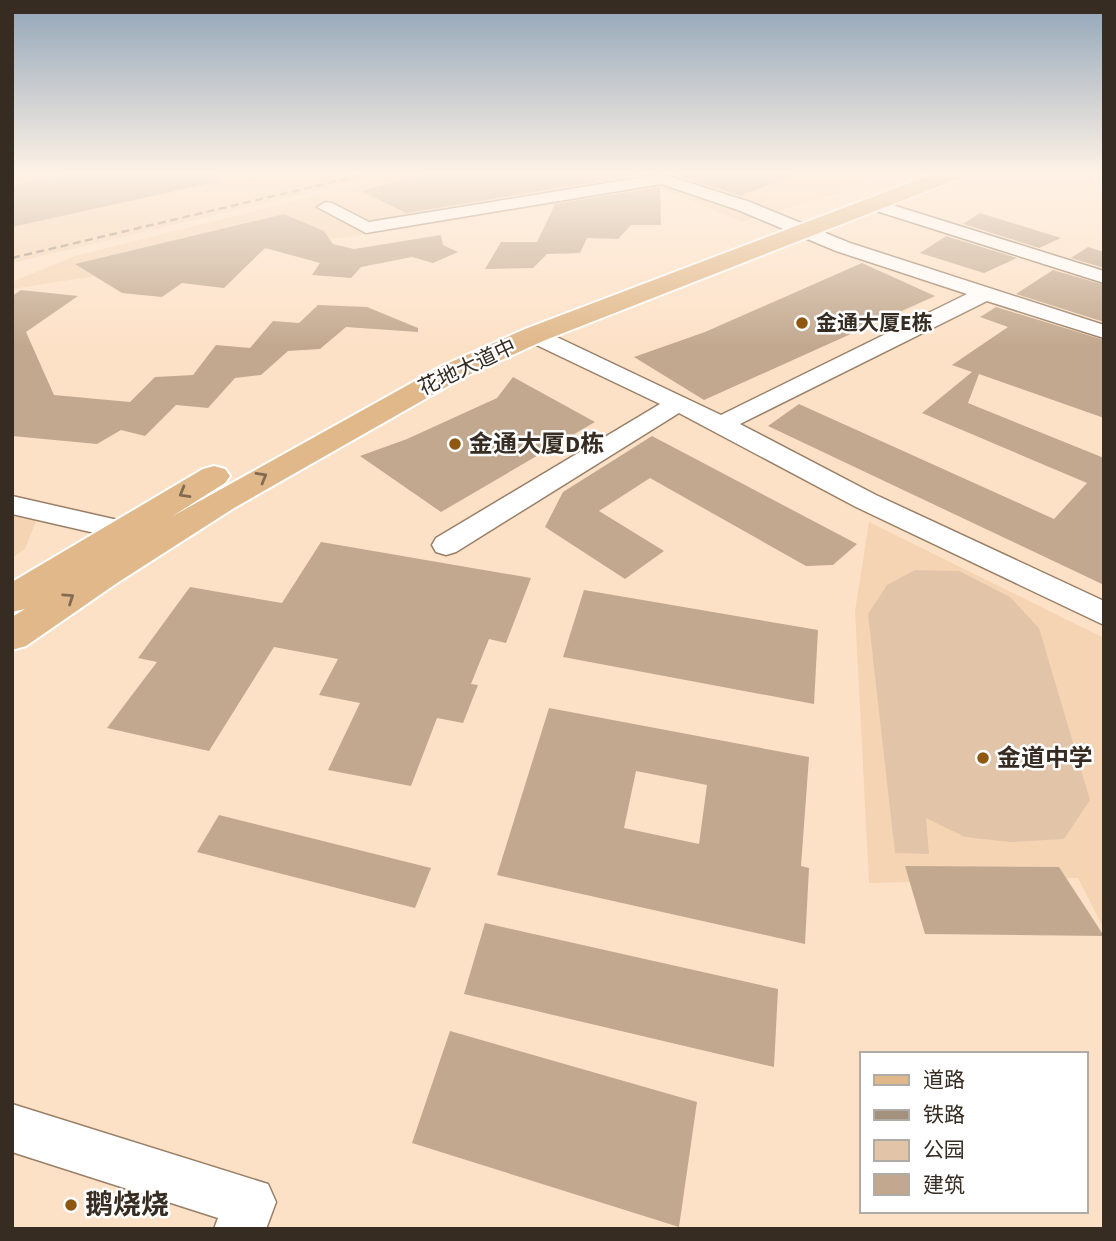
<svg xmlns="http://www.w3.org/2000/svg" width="1116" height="1241" viewBox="0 0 1116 1241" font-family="'Source Sans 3','Noto Sans SC',sans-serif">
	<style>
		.built { fill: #f5d4b4 }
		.green { fill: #e2c4a9 }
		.building { fill: #c2a88f; fill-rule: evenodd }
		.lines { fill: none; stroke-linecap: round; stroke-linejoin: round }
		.minor-casing { stroke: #987f67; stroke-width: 3 }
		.major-casing { stroke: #fff; stroke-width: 4 }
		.minor { fill: #fff; fill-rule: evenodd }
		.major { fill: #e0b88a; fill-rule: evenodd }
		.rail { stroke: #a3907d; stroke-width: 2.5; stroke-dasharray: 8 4.5; stroke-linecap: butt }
		.oneway { stroke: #826b51 }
		.poi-dot { fill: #8f570f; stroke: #fff; stroke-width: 2.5 }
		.labels { text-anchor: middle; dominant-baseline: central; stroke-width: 5; stroke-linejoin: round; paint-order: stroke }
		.far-poi-label { font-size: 21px; font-weight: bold; fill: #362c22; stroke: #fff; text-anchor: start }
		.far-street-label { font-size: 21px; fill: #362c22; stroke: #fff }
		.poi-label { font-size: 24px; font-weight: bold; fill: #362c22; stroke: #fff; text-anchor: start }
		.near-poi-label { font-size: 28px; font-weight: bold; fill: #362c22; stroke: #fff; text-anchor: start }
	</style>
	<rect width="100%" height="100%" fill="#fde1c7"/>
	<g class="built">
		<path d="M12,172H397L12,263Z"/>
		<path d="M409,172H885L844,188L839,193L742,222L661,188L12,289V282L75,256Z"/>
		<path d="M12,516L36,521L25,549L12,558Z"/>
		<path d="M869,522L1104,638V929L1078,878L869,883L855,611Z"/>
	</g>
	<path class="green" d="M915,570L959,571L1010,597L1039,628L1090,800L1064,839L1010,842L965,837L926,818L929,854L895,853L868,614L887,585Z"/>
	<g class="building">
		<path d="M77,172H219L220,181L12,227V186Z"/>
		<path d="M432,172H655L406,213L361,191Z"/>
		<path d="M669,172H797V174L740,196Z"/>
		<path d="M660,187L661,225H631L618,239L587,238L580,253L547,254L533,268L485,269L501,242H537L555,204Z"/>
		<path d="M980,213L1061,238L1039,248L963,224Z"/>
		<path d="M284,214L324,231L333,244L354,249L441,235L443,245L458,252L433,263L412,257L361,267L351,278L312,275L320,263L265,248L224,288L182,283L162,297L122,293L75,264Z"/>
		<path d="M946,236L1017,258L984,273L920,253Z"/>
		<path d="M1088,247L1104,252V268L1071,258Z"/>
		<path d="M862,263L935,296L704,400L634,357L705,332Z"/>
		<path d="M1053,270L1104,285V322L1016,294Z"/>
		<path d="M21,290L78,296L26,332L54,395L130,402L155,377L193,375L216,345L250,348L273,321L299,323L318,305L367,307L418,328V332L346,327L320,349L288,351L261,375L235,378L208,408L176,405L145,436L121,430L97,444L12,436V296Z"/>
		<path d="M996,307L1104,340V418L979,374L968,403L1104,458V585L768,426L799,404L1054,519L1087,483L922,413L972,372L952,365L1008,327L980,317Z"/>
		<path d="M513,377L595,422L441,512L360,456L407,439L497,398Z"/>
		<path d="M652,436L857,544L833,565L806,566L650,478L599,511L664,551L625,579L545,527L563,492Z"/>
		<path d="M321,542L531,578L506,643L489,639L471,684L478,685L463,723L437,718L411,786L328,770L360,703L319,695L338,659L274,647L209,751L107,728L157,662L138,658L190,587L282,603Z"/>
		<path d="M584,590L818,630L814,704L563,657Z"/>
		<path d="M549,708L809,757L801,866L809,868L805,944L497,875ZM636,771L707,785L699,844L624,828Z"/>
		<path d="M219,815L431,868L415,908L197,852Z"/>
		<path d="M905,866L1059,867L1104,936L925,934Z"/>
		<path d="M485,923L778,989L774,1067L464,994Z"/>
		<path d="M450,1031L697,1102L679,1227L412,1143Z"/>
	</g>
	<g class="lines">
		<defs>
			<g id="minor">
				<path d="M662,174L750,202L850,243L1104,325V338L987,301L740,424L876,495L1104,601V625L856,507L679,413L456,552L446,555L436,552L432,545L436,538L660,404L526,340L523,335L526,330H542L721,415L967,294L836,251L738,210L661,184L366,233L317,207L326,202L332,203L369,222Z"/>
				<path d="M873,199L1104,271V283L867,208L864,204L867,200Z"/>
				<path d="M12,496L131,523L135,530L131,537L121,539L12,514Z"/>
				<path d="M12,1104L268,1184L276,1202L266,1229H214L218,1218L12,1152Z"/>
			</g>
			<path id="major" d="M938,172H968L965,176L543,341L462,378L234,508L117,583L26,646L12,650V617L25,609L12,612V582L203,469L214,466L225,469L230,476L225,483L171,517L442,366L525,329Z"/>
		</defs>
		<use href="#minor" class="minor-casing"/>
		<use href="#major" class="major-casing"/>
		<use href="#minor" class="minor"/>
		<use href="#major" class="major"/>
		<path class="rail" d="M12,258L375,172"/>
	</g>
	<defs><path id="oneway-chevron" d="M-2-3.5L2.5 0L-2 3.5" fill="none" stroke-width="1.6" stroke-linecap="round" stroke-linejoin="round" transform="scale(1.75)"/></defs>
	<g class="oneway">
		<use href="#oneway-chevron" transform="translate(262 477) rotate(-30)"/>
		<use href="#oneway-chevron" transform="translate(184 493) rotate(150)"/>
		<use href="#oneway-chevron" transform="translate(69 598) rotate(-34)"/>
	</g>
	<linearGradient id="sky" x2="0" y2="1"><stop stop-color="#91a5b8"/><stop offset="0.5" stop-color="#fef2e6"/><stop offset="1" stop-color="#fef2e6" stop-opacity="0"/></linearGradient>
	<rect width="1116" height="346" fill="url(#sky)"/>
	<g class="poi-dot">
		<circle cx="802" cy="323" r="7"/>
		<circle cx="455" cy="444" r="7"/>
		<circle cx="983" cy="758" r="7"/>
		<circle cx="71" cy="1205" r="7"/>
	</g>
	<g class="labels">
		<g class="far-poi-label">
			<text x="816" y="323">金通大厦E栋</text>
		</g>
		<g class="far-street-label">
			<text transform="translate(467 367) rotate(-25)">花地大道中</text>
		</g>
		<g class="poi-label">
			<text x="469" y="444">金通大厦D栋</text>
			<text x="997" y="758">金道中学</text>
		</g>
		<g class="near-poi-label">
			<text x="85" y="1205">鹅烧烧</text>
		</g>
	</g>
	<rect width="1116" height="1241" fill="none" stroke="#362c22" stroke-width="28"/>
	<rect x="860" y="1052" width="228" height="161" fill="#ffffff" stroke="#afaba7" stroke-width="2"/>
	<rect x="874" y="1075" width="35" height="10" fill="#e0b88a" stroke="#afaba7" stroke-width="2"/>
	<text x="923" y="1087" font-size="21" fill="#362c22">道路</text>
	<rect x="874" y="1110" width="35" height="10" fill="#a3907d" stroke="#afaba7" stroke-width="2"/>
	<text x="923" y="1122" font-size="21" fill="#362c22">铁路</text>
	<rect x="874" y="1140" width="35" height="21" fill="#e2c4a9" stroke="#afaba7" stroke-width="2"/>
	<text x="923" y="1157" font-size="21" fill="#362c22">公园</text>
	<rect x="874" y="1174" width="35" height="21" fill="#c2a88f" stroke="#afaba7" stroke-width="2"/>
	<text x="923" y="1192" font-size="21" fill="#362c22">建筑</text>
</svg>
